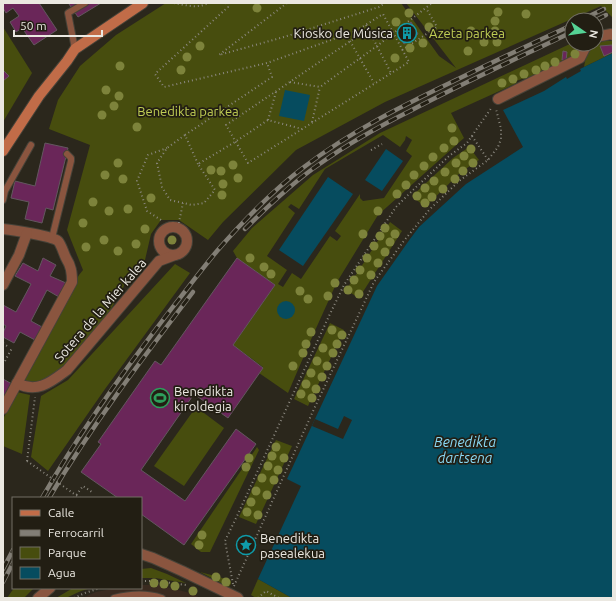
<svg xmlns="http://www.w3.org/2000/svg" width="616" height="601" viewBox="0 0 616 601" font-family="Ubuntu,sans-serif">
	<style>
		.industrial { fill: #3a2b20 }
		.green { fill: #474d0e; fill-rule: evenodd }
		.water { fill: #064c5f }
		.pier { fill: #2b271c }
		.building { fill: #6a2659; stroke: #63575f }
		.lines { fill: none; stroke-linecap: round; stroke-linejoin: round }
		.lane-casing { stroke: #464238; stroke-width: 8 }
		.street-casing { stroke: #464238; stroke-width: 12 }
		.secondary-casing { stroke: #464238; stroke-width: 12 }
		.path { stroke: #8b887f; stroke-width: 2; stroke-dasharray: 1 3; stroke-linecap: butt }
		.lane { stroke: #8a553f; stroke-width: 6 }
		.street { stroke: #8a553f; stroke-width: 10 }
		.secondary { stroke: #c16c48; stroke-width: 10 }
		.rail-casing { stroke: #827e75; stroke-width: 4.5 }
		.rail { stroke: #221e13; stroke-width: 3; stroke-dasharray: 9; stroke-linecap: butt }
		.path-bridge { stroke: #8b887f; stroke-width: 2; stroke-dasharray: 1 3; stroke-linecap: butt }
		.tree { fill: #7d833b }
		.labels { text-anchor: middle; dominant-baseline: central; stroke-width: 3.5; stroke-linejoin: round; paint-order: stroke }
		.poi-label { font-size: 13px; fill: #ebe8e1; stroke: #221e13; text-anchor: start }
		.park-label { font-size: 13px; fill: #c0ce54; stroke: #221e13 }
		.street-label { font-size: 13px; fill: #ebe8e1; stroke: #221e13 }
		.water-label { font-size: 14px; font-style: italic; fill: #8adaf6; stroke: #221e13 }
	</style>
	<rect width="100%" height="100%" fill="#2b271c"/>
	<path class="industrial" d="M141,585H159L190,593L201,598H82L96,592L116,588H141Z"/>
	<g class="green">
		<path d="M166,3H401L439,56L456,68L406,3H613V18L601,6L385,102L296,150L223,222L208,240L179,220H161L151,234L145,260L134,274L127,277L122,291L109,312L90,337L64,367L52,376L34,384L24,382V378L79,275L83,270L67,230L90,145L49,129L58,100L80,66L116,35Z"/>
		<path d="M3,27L32,73L3,122Z"/>
		<path d="M604,41H613V53L584,67C586,53 591,46 604,41Z"/>
		<path d="M572,43V44H583L578,57L527,80L525,78L516,81L517,83L451,113L464,138L378,215L337,282L313,335L288,393L259,373L263,367L233,345L275,285L237,258L233,251L252,228L313,175L380,133ZM383,135L400,147L405,140L406,136L412,140L406,151L412,156L384,198L363,201L360,198V194L335,231L341,236L337,241L330,236L301,279L292,273L283,287L278,284L287,270L267,256L295,213L288,207L291,204L299,209L325,169Z"/>
		<path d="M469,147L479,160L461,172L425,207L412,196L453,158Z"/>
		<path d="M390,222L402,231L359,298L346,290Z"/>
		<path d="M175,264L190,273L105,389L48,471L31,457L41,396L68,380Z"/>
		<path d="M330,323L344,330L308,406L294,399Z"/>
		<path d="M17,392L30,395L22,454L3,446V419Z"/>
		<path d="M196,407L224,428L184,486L154,466Z"/>
		<path d="M276,440L292,446L256,524L239,517Z"/>
		<path d="M257,447L259,450L210,552H201L191,544Z"/>
		<path d="M151,568L167,574L186,583L155,578H141V569Z"/>
		<path d="M200,572L230,580C232,583 231,584 229,587Z"/>
		<path d="M258,579L292,598H256L251,595Z"/>
		<path d="M14,588H34L24,598H7Z"/>
		<path d="M73,588H91L81,591L66,598H56Z"/>
	</g>
	<g class="water">
		<path d="M613,53V598H292L258,579L301,486L287,479L377,286L410,239L419,227L466,184L523,147L503,110L544,91L566,77L567,79L581,71L580,69Z"/>
		<path d="M285,90L310,95L304,121L279,116Z"/>
		<path d="M386,149L403,161L382,191L365,180Z"/>
		<path d="M328,177L353,194L303,266L279,250Z"/>
		<circle cx="286" cy="310" r="9"/>
	</g>
	<path class="pier" d="M344,416L352,420L343,439L312,426L315,419L338,429Z"/>
	<g class="building">
		<path d="M5,3H39L57,30L34,45L22,28L16,32L10,22L19,16L13,8L6,13L3,8V4Z"/>
		<path d="M71,3H101L78,17L69,4Z"/>
		<path d="M411,22L418,34L404,44L397,33Z"/>
		<path d="M612,45L613,52L604,56L600,46Z"/>
		<path d="M563,51L567,52L566,61L562,60Z"/>
		<path d="M3,70L9,76L3,81Z"/>
		<path d="M45,143L68,148L53,210L46,208L42,223L25,219L29,202L11,198L15,181L35,186Z"/>
		<path d="M43,258L56,265L50,276L66,283L59,297L47,290L31,321L42,327L35,340L20,332L14,343L3,337V333L6,326L3,324V305L16,312L31,284L15,276L23,263L38,271Z"/>
		<path d="M237,258L275,285L233,345L263,368L228,418L194,394L141,470L185,501L236,429L256,444L184,545L141,514V498H118L81,472L101,444L98,442L155,361L161,365Z"/>
		<path d="M3,379L12,384L4,398L3,397Z"/>
	</g>
	<g class="lines">
		<defs>
			<g id="lane">
				<path d="M75,49L68,13L85,3"/>
				<path d="M3,200L5,191L31,145"/>
				<path d="M52,238L71,161V158L67,154"/>
				<path d="M114,598C129,594 147,593 162,598"/>
			</g>
			<g id="street">
				<path d="M596,37L611,34L613,35"/>
				<path d="M498,99L580,58L586,46L588,44"/>
				<circle cx="173" cy="241" r="14"/>
				<path d="M3,229C13,230 52,236 58,241C61,244 64,254 66,258C71,266 72,272 72,282L3,409"/>
				<path d="M3,285L19,255L27,233"/>
				<path d="M17,383C37,394 51,382 67,370L159,261L175,255"/>
				<path d="M141,554L153,558L182,571L238,598"/>
				<path d="M38,598L50,588"/>
			</g>
			<path id="secondary" d="M3,151L39,96L67,61L75,49L143,3"/>
		</defs>
		<use href="#lane" class="lane-casing"/>
		<use href="#street" class="street-casing"/>
		<use href="#secondary" class="secondary-casing"/>
		<g class="path">
			<path d="M174,3C185,5 199,9 208,3"/>
			<path d="M226,3L228,7L155,74L164,87L267,63L356,31L383,14L409,62L248,163L226,125L355,38L356,31"/>
			<path d="M287,3L219,55L284,37L379,7L385,3"/>
			<path d="M366,25L391,73"/>
			<path d="M350,41L374,83"/>
			<path d="M402,50L437,27L426,8"/>
			<path d="M290,82L320,87L377,46L432,3"/>
			<path d="M268,120L276,92"/>
			<path d="M312,122L320,87"/>
			<path d="M185,135L272,77L267,63"/>
			<path d="M472,136L488,160"/>
			<path d="M371,150L382,144"/>
			<path d="M198,164L185,135L167,148L157,163L162,187L170,200L192,205L204,203L215,190L198,164L235,142L268,120L302,129"/>
			<path d="M161,220L147,211L137,181L148,155L167,148"/>
			<path d="M178,227L183,203"/>
			<path d="M3,343L7,346"/>
			<path d="M5,361L12,348"/>
			<path d="M27,461L35,397"/>
			<path d="M74,498L83,486L92,492"/>
			<path d="M141,581H157L186,585"/>
			<path d="M233,584L225,541L237,516L329,316L344,285L396,207L413,190L449,156L467,143L492,107"/>
			<path d="M234,586L314,409L374,282L403,242L429,210L459,181L488,160L498,147L501,139V129L496,109"/>
			<path d="M74,598L85,593L100,588"/>
			<path d="M258,598L266,591L279,598"/>
		</g>
		<use href="#lane" class="lane"/>
		<use href="#street" class="street"/>
		<use href="#secondary" class="secondary"/>
		<defs>
			<g id="rail">
				<path d="M581,20L604,9"/>
				<path d="M596,20L606,15"/>
				<path d="M245,229C269,205 293,182 321,163C349,143 380,126 410,111C463,83 518,58 572,32"/>
				<path d="M42,498C80,431 125,369 172,308C187,289 202,269 217,251C244,220 272,191 304,167C351,131 404,105 456,80C495,61 533,43 572,25"/>
				<path d="M49,498C92,425 142,359 193,292"/>
				<path d="M3,569L13,550"/>
				<path d="M3,582L13,563"/>
			</g>
		</defs>
		<use href="#rail" class="rail-casing"/>
		<use href="#rail" class="rail"/>
		<path class="path-bridge" d="M27,461L80,498"/>
	</g>
	<g class="tree">
		<circle cx="257" cy="8" r="4.5"/>
		<circle cx="498" cy="12" r="4.5"/>
		<circle cx="409" cy="13" r="4.5"/>
		<circle cx="526" cy="14" r="4.5"/>
		<circle cx="495" cy="21" r="4.5"/>
		<circle cx="396" cy="22" r="4.5"/>
		<circle cx="429" cy="27" r="4.5"/>
		<circle cx="471" cy="31" r="4.5"/>
		<circle cx="495" cy="31" r="4.5"/>
		<circle cx="484" cy="42" r="4.5"/>
		<circle cx="497" cy="42" r="4.5"/>
		<circle cx="423" cy="43" r="4.5"/>
		<circle cx="200" cy="46" r="4.5"/>
		<circle cx="410" cy="48" r="4.5"/>
		<circle cx="468" cy="51" r="4.5"/>
		<circle cx="575" cy="54" r="4.5"/>
		<circle cx="187" cy="57" r="4.5"/>
		<circle cx="395" cy="58" r="4.5"/>
		<circle cx="555" cy="62" r="4.5"/>
		<circle cx="120" cy="66" r="4.5"/>
		<circle cx="545" cy="66" r="4.5"/>
		<circle cx="181" cy="70" r="4.5"/>
		<circle cx="536" cy="70" r="4.5"/>
		<circle cx="524" cy="74" r="4.5"/>
		<circle cx="513" cy="79" r="4.5"/>
		<circle cx="502" cy="83" r="4.5"/>
		<circle cx="106" cy="90" r="4.5"/>
		<circle cx="119" cy="96" r="4.5"/>
		<circle cx="114" cy="106" r="4.5"/>
		<circle cx="102" cy="115" r="4.5"/>
		<circle cx="137" cy="127" r="4.5"/>
		<circle cx="452" cy="128" r="4.5"/>
		<circle cx="454" cy="141" r="4.5"/>
		<circle cx="444" cy="148" r="4.5"/>
		<circle cx="471" cy="149" r="4.5"/>
		<circle cx="464" cy="156" r="4.5"/>
		<circle cx="433" cy="157" r="4.5"/>
		<circle cx="118" cy="163" r="4.5"/>
		<circle cx="456" cy="163" r="4.5"/>
		<circle cx="473" cy="163" r="4.5"/>
		<circle cx="233" cy="165" r="4.5"/>
		<circle cx="424" cy="166" r="4.5"/>
		<circle cx="211" cy="170" r="4.5"/>
		<circle cx="221" cy="171" r="4.5"/>
		<circle cx="463" cy="171" r="4.5"/>
		<circle cx="445" cy="172" r="4.5"/>
		<circle cx="105" cy="175" r="4.5"/>
		<circle cx="414" cy="175" r="4.5"/>
		<circle cx="238" cy="178" r="4.5"/>
		<circle cx="123" cy="179" r="4.5"/>
		<circle cx="455" cy="179" r="4.5"/>
		<circle cx="434" cy="181" r="4.5"/>
		<circle cx="223" cy="184" r="4.5"/>
		<circle cx="406" cy="185" r="4.5"/>
		<circle cx="425" cy="188" r="4.5"/>
		<circle cx="443" cy="189" r="4.5"/>
		<circle cx="397" cy="194" r="4.5"/>
		<circle cx="222" cy="195" r="4.5"/>
		<circle cx="417" cy="196" r="4.5"/>
		<circle cx="432" cy="197" r="4.5"/>
		<circle cx="151" cy="198" r="4.5"/>
		<circle cx="93" cy="202" r="4.5"/>
		<circle cx="425" cy="203" r="4.5"/>
		<circle cx="128" cy="209" r="4.5"/>
		<circle cx="109" cy="211" r="4.5"/>
		<circle cx="378" cy="211" r="4.5"/>
		<circle cx="83" cy="223" r="4.5"/>
		<circle cx="385" cy="228" r="4.5"/>
		<circle cx="145" cy="229" r="4.5"/>
		<circle cx="363" cy="234" r="4.5"/>
		<circle cx="395" cy="234" r="4.5"/>
		<circle cx="380" cy="236" r="4.5"/>
		<circle cx="104" cy="240" r="4.5"/>
		<circle cx="172" cy="240" r="4.5"/>
		<circle cx="390" cy="242" r="4.5"/>
		<circle cx="136" cy="244" r="4.5"/>
		<circle cx="374" cy="246" r="4.5"/>
		<circle cx="86" cy="247" r="4.5"/>
		<circle cx="118" cy="251" r="4.5"/>
		<circle cx="385" cy="252" r="4.5"/>
		<circle cx="250" cy="258" r="4.5"/>
		<circle cx="367" cy="258" r="4.5"/>
		<circle cx="378" cy="263" r="4.5"/>
		<circle cx="264" cy="267" r="4.5"/>
		<circle cx="360" cy="270" r="4.5"/>
		<circle cx="271" cy="274" r="4.5"/>
		<circle cx="371" cy="275" r="4.5"/>
		<circle cx="354" cy="280" r="4.5"/>
		<circle cx="335" cy="283" r="4.5"/>
		<circle cx="348" cy="290" r="4.5"/>
		<circle cx="300" cy="291" r="4.5"/>
		<circle cx="359" cy="294" r="4.5"/>
		<circle cx="328" cy="296" r="4.5"/>
		<circle cx="308" cy="299" r="4.5"/>
		<circle cx="332" cy="330" r="4.5"/>
		<circle cx="311" cy="332" r="4.5"/>
		<circle cx="342" cy="335" r="4.5"/>
		<circle cx="306" cy="344" r="4.5"/>
		<circle cx="337" cy="344" r="4.5"/>
		<circle cx="323" cy="348" r="4.5"/>
		<circle cx="303" cy="353" r="4.5"/>
		<circle cx="333" cy="353" r="4.5"/>
		<circle cx="317" cy="361" r="4.5"/>
		<circle cx="293" cy="366" r="4.5"/>
		<circle cx="327" cy="366" r="4.5"/>
		<circle cx="311" cy="373" r="4.5"/>
		<circle cx="322" cy="377" r="4.5"/>
		<circle cx="306" cy="384" r="4.5"/>
		<circle cx="316" cy="389" r="4.5"/>
		<circle cx="301" cy="394" r="4.5"/>
		<circle cx="312" cy="398" r="4.5"/>
		<circle cx="276" cy="447" r="4.5"/>
		<circle cx="272" cy="456" r="4.5"/>
		<circle cx="249" cy="458" r="4.5"/>
		<circle cx="284" cy="458" r="4.5"/>
		<circle cx="268" cy="466" r="4.5"/>
		<circle cx="246" cy="467" r="4.5"/>
		<circle cx="278" cy="470" r="4.5"/>
		<circle cx="262" cy="478" r="4.5"/>
		<circle cx="274" cy="480" r="4.5"/>
		<circle cx="256" cy="491" r="4.5"/>
		<circle cx="267" cy="495" r="4.5"/>
		<circle cx="251" cy="502" r="4.5"/>
		<circle cx="247" cy="512" r="4.5"/>
		<circle cx="258" cy="515" r="4.5"/>
		<circle cx="202" cy="535" r="4.5"/>
		<circle cx="199" cy="545" r="4.5"/>
		<circle cx="216" cy="577" r="4.5"/>
		<circle cx="226" cy="582" r="4.5"/>
		<circle cx="154" cy="583" r="4.5"/>
		<circle cx="164" cy="584" r="4.5"/>
		<circle cx="175" cy="586" r="4.5"/>
		<circle cx="193" cy="591" r="4.5"/>
	</g>
	<defs>
		<symbol id="building-ring" viewBox="-11 -11 22 22"><circle r="9.5" fill="#221e13" stroke="#0f9aa8" stroke-width="1.5"/><path d="M-4-6H4V6H1V3H-1V6H-4ZM-2.5-4.3h1.7v1.8h-1.7ZM.8-4.3h1.7v1.8H.8ZM-2.5-1h1.7V.8h-1.7ZM.8-1h1.7V.8H.8Z" fill="#0f9aa8"/></symbol>
		<symbol id="stadium-ring" viewBox="-11 -11 22 22"><circle r="9.5" fill="#221e13" stroke="#2e9e5b" stroke-width="1.5"/><path d="M0-5a6.5 5 0 1 0 0 10a6.5 5 0 1 0 0-10ZM-3.5-1.8h7v3.6h-7Z" fill="#2e9e5b"/></symbol>
		<symbol id="sight-ring" viewBox="-11 -11 22 22"><circle r="9.5" fill="#221e13" stroke="#0f9aa8" stroke-width="1.5"/><path d="M0-6L1.8-2.2L6-1.7L2.9 1.2L3.7 5.4L0 3.3L-3.7 5.4L-2.9 1.2L-6-1.7L-1.8-2.2Z" fill="#0f9aa8"/></symbol>
	</defs>
	<g fill-rule="evenodd">
		<use href="#building-ring" x="396" y="22" width="22" height="22"/>
		<use href="#stadium-ring" x="149" y="387" width="22" height="22"/>
		<use href="#sight-ring" x="235" y="534" width="22" height="22"/>
	</g>
	<g class="labels">
		<g class="poi-label">
			<text x="393" y="33" text-anchor="end">Kiosko de Música</text>
			<text x="174" y="391">Benedikta<tspan x="174" dy="15">kiroldegia</tspan></text>
			<text x="260" y="538">Benedikta<tspan x="260" dy="15">pasealekua</tspan></text>
		</g>
		<g class="park-label">
			<text x="467" y="33">Azeta parkea</text>
			<text x="188" y="111">Benedikta parkea</text>
		</g>
		<g class="street-label">
			<text transform="translate(100 310) rotate(-49)">Sotera de la Mier kalea</text>
		</g>
		<g class="water-label">
			<text x="465" y="442">Benedikta<tspan x="465" dy="16">dartsena</tspan></text>
		</g>
	</g>
	<rect width="616" height="601" fill="none" stroke="#ebe8e1" stroke-width="8"/>
	<rect x="12" y="497" width="130" height="92" fill="#221e13" stroke="#726f65"/>
	<rect x="20" y="510" width="20" height="6" fill="#c16c48" stroke="#726f65"/>
	<text x="48" y="517" font-size="12" fill="#ebe8e1">Calle</text>
	<rect x="20" y="530" width="20" height="6" fill="#827e75" stroke="#726f65"/>
	<text x="48" y="537" font-size="12" fill="#ebe8e1">Ferrocarril</text>
	<rect x="20" y="547" width="20" height="12" fill="#474d0e" stroke="#726f65"/>
	<text x="48" y="557" font-size="12" fill="#ebe8e1">Parque</text>
	<rect x="20" y="567" width="20" height="12" fill="#064c5f" stroke="#726f65"/>
	<text x="48" y="577" font-size="12" fill="#ebe8e1">Agua</text>
	<g transform="translate(584 32) rotate(103)"><circle r="19" fill="#221e13" stroke="#726f65"/>
	<path d="M0-3L7 15L0 10L-7 15Z" fill="#55d395"/>
	<text y="-6" font-size="11" font-weight="bold" text-anchor="middle" fill="#ebe8e1">N</text>
	</g>
	<path d="M14 30v6h88v-6" fill="none" stroke="#ebe8e1" stroke-width="2"/>
	<text x="20" y="30" font-size="12" fill="#ebe8e1" stroke="#221e13" stroke-width="3" paint-order="stroke">50 m</text>
</svg>
